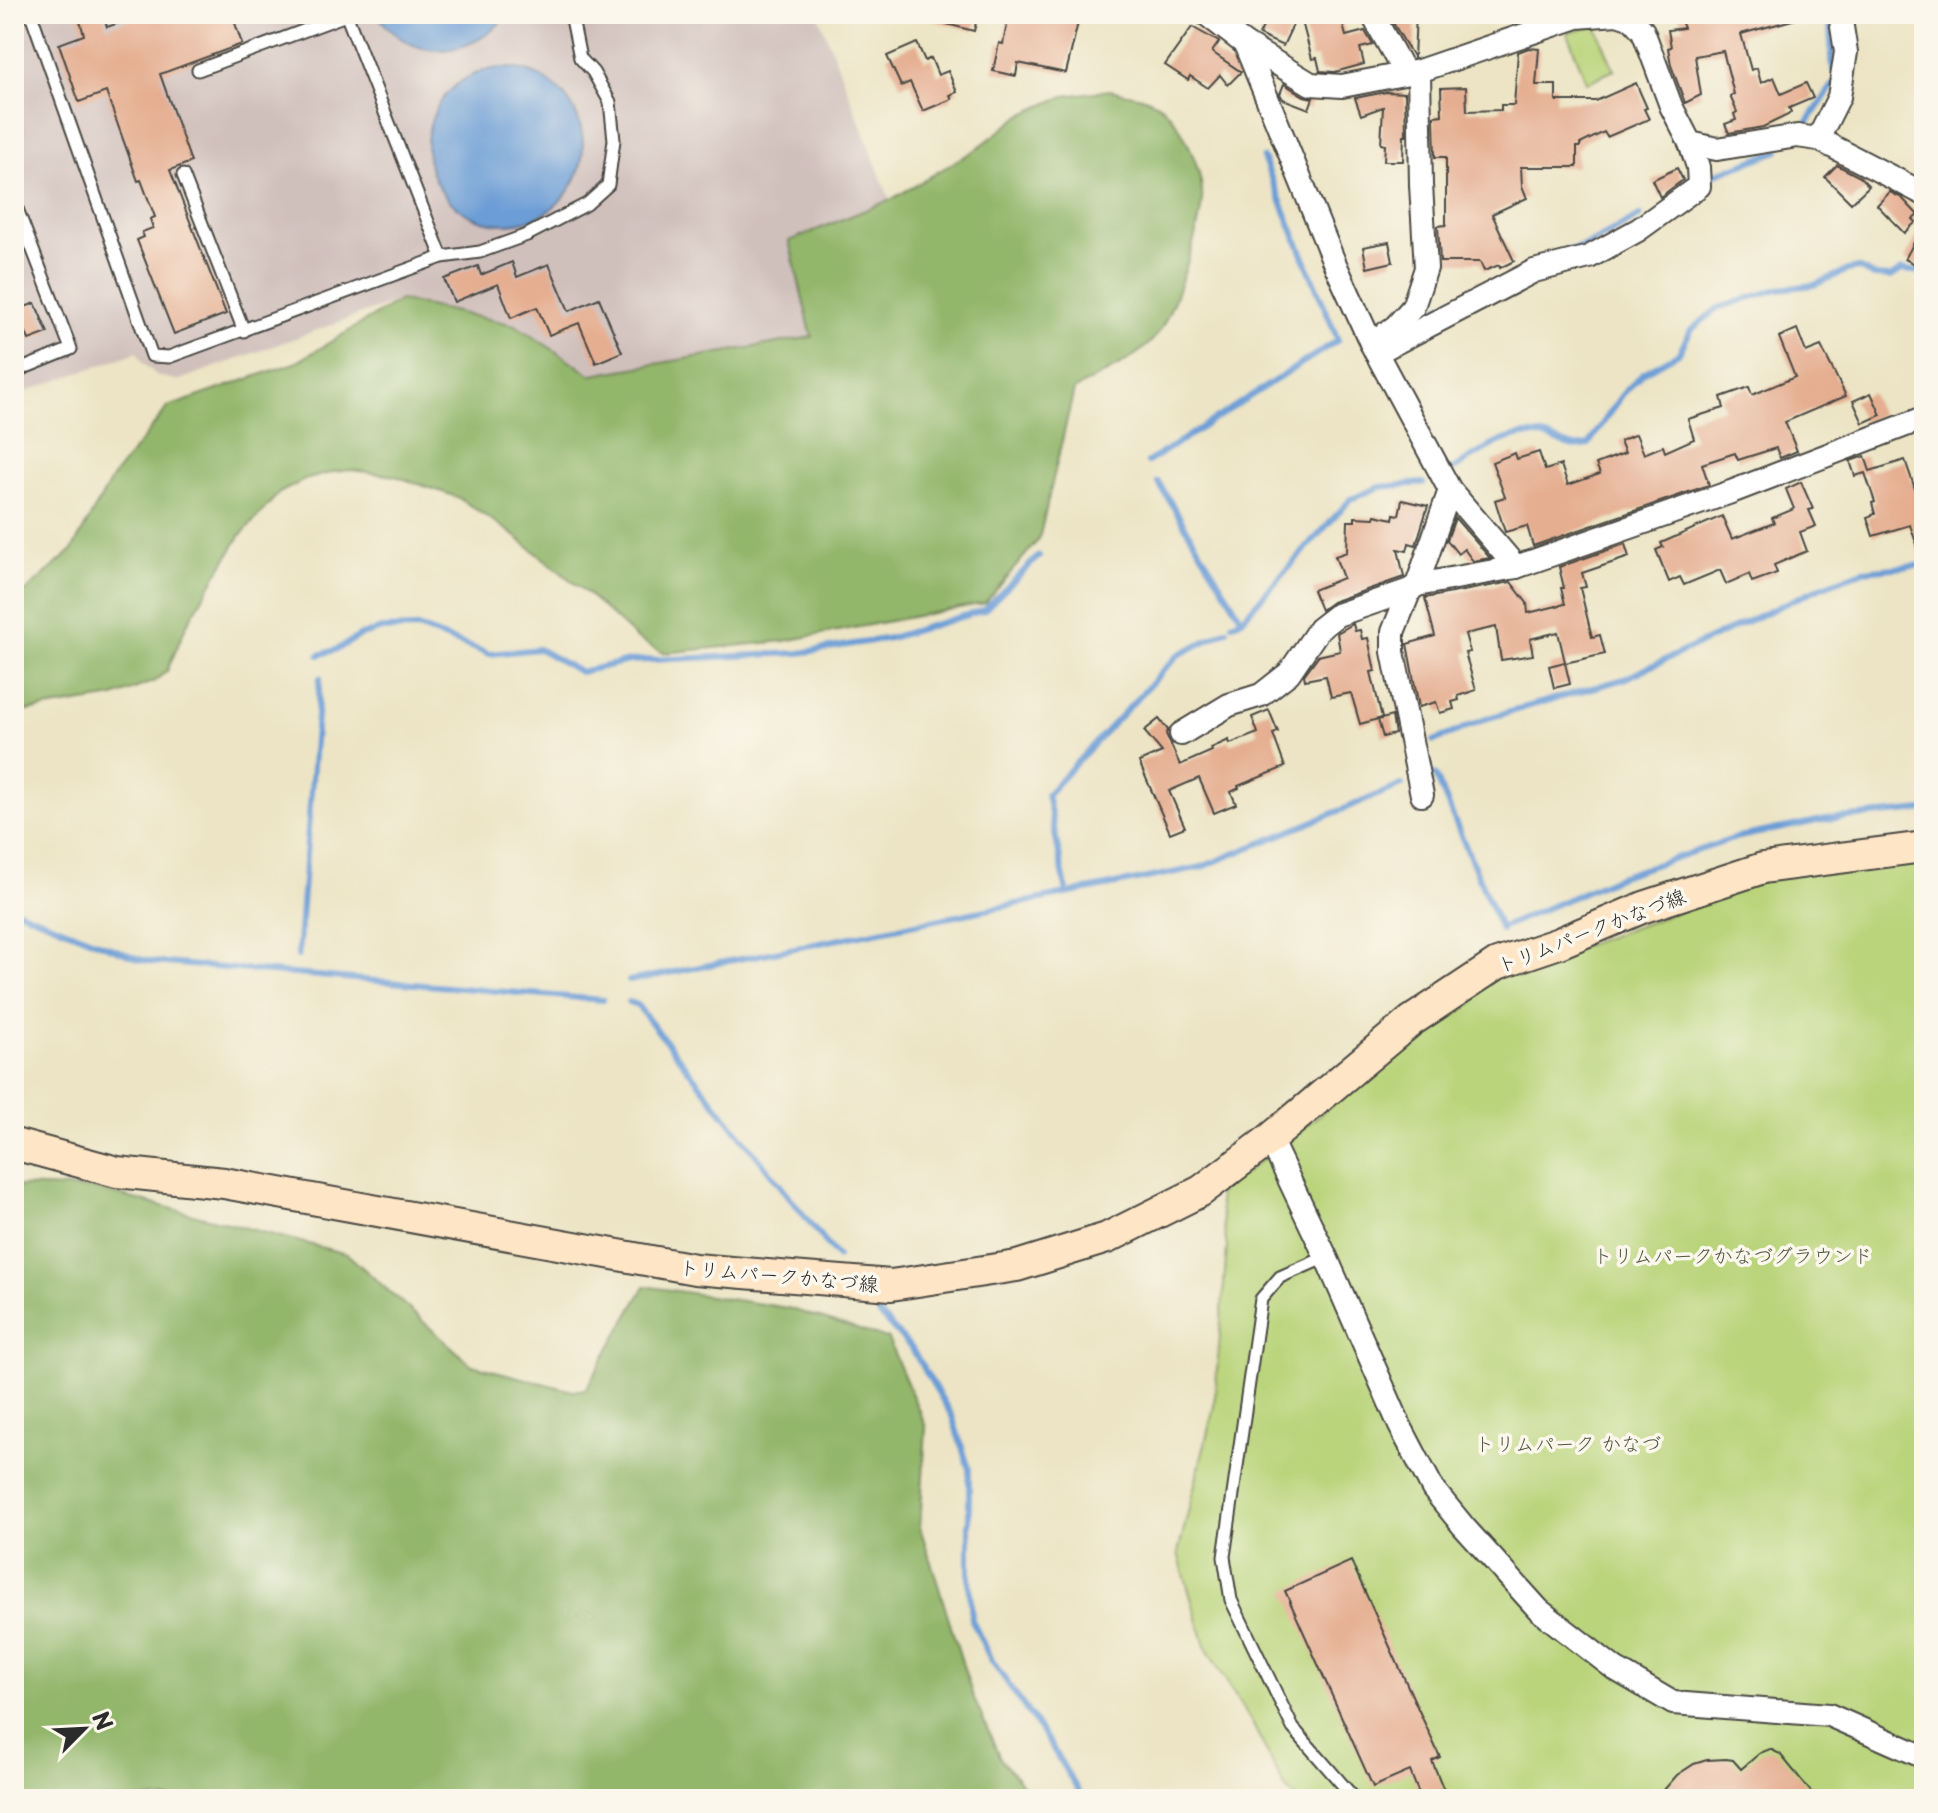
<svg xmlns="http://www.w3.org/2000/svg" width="1938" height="1813" viewBox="0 0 1938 1813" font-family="'Playpen Sans','Klee One',sans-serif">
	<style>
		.industrial { fill: #d0c0bc }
		.green { fill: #b9d47a; stroke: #728052; stroke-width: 2 }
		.forest { fill: #92b66a; stroke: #5e704a; stroke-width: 2 }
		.water { fill: #6c9dd6; stroke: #4c6480; stroke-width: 2 }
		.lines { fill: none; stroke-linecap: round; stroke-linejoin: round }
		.stream { stroke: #6c9dd6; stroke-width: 6 }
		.building { fill: #e5ae91 }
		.lane-casing { stroke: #484742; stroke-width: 15 }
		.street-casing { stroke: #484742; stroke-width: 26 }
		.secondary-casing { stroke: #484742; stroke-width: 34 }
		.lane { stroke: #fff; stroke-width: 11 }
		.street { stroke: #fff; stroke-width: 22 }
		.secondary { stroke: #fee5c5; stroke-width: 30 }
		.labels { text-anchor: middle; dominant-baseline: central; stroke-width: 7; stroke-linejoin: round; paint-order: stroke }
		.street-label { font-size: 20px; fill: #2b2b2b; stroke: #fbf7ec }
		.park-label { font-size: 20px; fill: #4e553f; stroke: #fbf7ec }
	</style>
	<rect width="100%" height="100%" fill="#fbf7ec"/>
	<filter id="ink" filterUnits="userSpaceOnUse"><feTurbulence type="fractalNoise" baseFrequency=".0125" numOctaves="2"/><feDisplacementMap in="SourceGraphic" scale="16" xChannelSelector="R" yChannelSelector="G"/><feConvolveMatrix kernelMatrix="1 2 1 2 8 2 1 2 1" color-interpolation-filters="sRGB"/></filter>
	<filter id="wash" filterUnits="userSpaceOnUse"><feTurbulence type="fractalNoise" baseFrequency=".006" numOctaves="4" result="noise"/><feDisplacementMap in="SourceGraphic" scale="32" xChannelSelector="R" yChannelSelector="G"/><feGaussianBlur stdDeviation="1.8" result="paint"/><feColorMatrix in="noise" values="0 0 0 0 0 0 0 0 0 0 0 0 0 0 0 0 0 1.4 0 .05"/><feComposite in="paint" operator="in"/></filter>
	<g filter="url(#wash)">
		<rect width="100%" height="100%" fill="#ece4c4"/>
		<path class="industrial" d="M14,14H818L890,200L789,242L812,337L592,375L515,325L400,300L177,381L156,375L142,362L137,352L14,396Z"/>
		<g class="green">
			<path d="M1596,26L1614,70L1587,83L1567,32Z"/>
			<path d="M1924,862V1799H1298L1286,1790L1252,1723L1205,1646L1178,1553L1214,1407L1227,1247L1218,1194L1493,979L1770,878L1829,866Z"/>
		</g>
		<g class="forest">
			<path d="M1110,90C1127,94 1148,96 1162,107C1183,125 1204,172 1202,200C1200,230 1175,306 1159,332C1143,357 1099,375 1074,390L1039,539L985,603L785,641L663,653L636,638L588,594L510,532L457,497L395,476L351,470L334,472L304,480L279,493L240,536L187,624L167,671L155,681L114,697L14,713V602L72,550L112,478L168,407L297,362L400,300L515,325L592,375L812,337L789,241L890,200L975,150L1021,115L1064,96Z"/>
			<path d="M14,1186L96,1189L347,1254L472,1365L573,1391L586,1389L645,1286L788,1308L888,1339L926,1427L920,1527L972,1694L1000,1758L1034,1799H14Z"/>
		</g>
		<g class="water">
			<path d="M377,14H508C472,59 411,65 377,14Z"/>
			<circle cx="505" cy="146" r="78"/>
		</g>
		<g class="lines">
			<g class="stream">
				<path d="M1829,14L1833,70"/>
				<path d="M1807,123L1833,85"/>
				<path d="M1716,174L1778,151"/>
				<path d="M1553,255L1589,244L1640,216"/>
				<path d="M1421,315L1466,294"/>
				<path d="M1148,462L1338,340L1263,158"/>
				<path d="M1452,470C1479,453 1512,427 1546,437C1566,442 1566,450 1588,445L1622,395L1643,373L1679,353L1691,330L1718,308L1778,289L1814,285L1848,270L1858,268L1874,276L1891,277L1902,270L1924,272"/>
				<path d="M1158,482L1242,619L1232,624"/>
				<path d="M1242,619L1351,499L1380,487L1423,483"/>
				<path d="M319,655L338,649L361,635L382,629L419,628L489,654L539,649L580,672L629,661L800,653L890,638L984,610L1039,556"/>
				<path d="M1434,741L1488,718L1624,679L1821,587L1863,571L1924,565"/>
				<path d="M1435,774L1501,930"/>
				<path d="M1067,893L1047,794L1178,655L1227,630"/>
				<path d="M14,909L139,959L153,962L603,1000"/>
				<path d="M1505,926L1621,876L1739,837L1827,819L1924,810"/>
				<path d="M298,956L320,678"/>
				<path d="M629,981L1202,867L1402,785"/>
				<path d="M629,1002L637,1005L837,1257"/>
				<path d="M879,1314L912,1349L952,1416L969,1469V1578L972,1620L990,1658L1050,1744L1083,1799"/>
			</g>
		</g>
		<g id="blocks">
			<g class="building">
				<path d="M78,14H103L107,27L146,14H232L242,44L160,74L191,162L170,170L226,314L174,334L137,240L144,237L142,232L153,228L150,219L155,217L141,180L138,181L106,92L79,102L59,44L84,35Z"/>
				<path d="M932,14H978L974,31L931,20Z"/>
				<path d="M1009,14H1080L1066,73L1018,63L1016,76L993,71L999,43L1003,44Z"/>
				<path d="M1269,14H1298L1283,46L1259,35Z"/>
				<path d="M1300,14H1340L1346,36L1365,31L1373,45L1360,48L1364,64L1335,72L1320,71L1317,58L1312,59Z"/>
				<path d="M1394,14H1416L1414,58L1393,23L1397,22Z"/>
				<path d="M1678,14H1795L1796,19L1741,34L1751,70L1757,68L1761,83L1774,77L1781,94L1806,83L1813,98L1789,108L1791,112L1788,115L1763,127L1729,133L1725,124L1736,120L1734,114L1737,112L1730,96L1734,94L1723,51L1695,56L1701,95L1685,103L1684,100L1671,65L1668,48L1671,47L1668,30L1684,28Z"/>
				<path d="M1192,27L1219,42L1212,52L1241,72L1228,85L1220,75L1208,88L1190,76L1188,80L1165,65Z"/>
				<path d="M917,43L925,61L931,58L938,75L948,71L957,92L950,95L952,99L923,111L910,82L901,86L887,56Z"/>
				<path d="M1529,48L1539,49L1536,85H1556V101H1596L1636,83L1647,108L1644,109L1649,119L1607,137L1604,132L1580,144V147H1577V167H1521L1522,186L1527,198L1492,214L1514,261L1500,268L1499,265L1484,271L1480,262H1440L1438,226L1446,225V157H1435L1434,116L1442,115L1441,88L1466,87L1467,111L1501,110V105H1514L1518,52Z"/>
				<path d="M1284,84L1304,96L1313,98L1309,109L1283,99L1280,94Z"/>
				<path d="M1386,92L1405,93L1406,135H1404L1403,161H1384L1385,145L1381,144L1383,107L1361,115L1355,98Z"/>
				<path d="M1837,165L1860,177L1869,186L1851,203L1825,177Z"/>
				<path d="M1677,168L1683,180L1660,197L1652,180Z"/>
				<path d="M1890,192L1902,198L1918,215L1913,219L1916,222L1904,233L1877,205Z"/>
				<path d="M1924,224V269L1905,259Z"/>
				<path d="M1389,242L1393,262L1367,268L1363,247Z"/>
				<path d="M512,262L517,277L549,264L569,311L599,298L622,352L596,363L579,323L549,335L537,307L511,318L498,284L454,302L444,279L478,266L481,275Z"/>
				<path d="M35,303L48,333L29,340L17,310Z"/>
				<path d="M1797,329L1806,352L1821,346L1846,396L1785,422L1797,451L1780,458L1776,448L1738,460L1735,453L1702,464L1709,485L1533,546L1527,526L1505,532L1495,500L1505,497L1492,462L1515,453L1517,459L1539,452L1545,470L1561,465L1568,485L1600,474L1596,464L1625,453L1620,441L1636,434L1644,454L1663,446L1665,452L1694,439L1688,419L1724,408L1721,397L1749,387L1752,395L1795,377L1779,337Z"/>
				<path d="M1871,393L1881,415L1863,423L1853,401Z"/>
				<path d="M1865,456L1870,471L1905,460L1924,515V557H1921L1910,525L1873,536L1867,517L1875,514L1872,503L1875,502L1865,473L1855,476L1850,461Z"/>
				<path d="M1801,482L1813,509L1809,510L1816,526L1800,532L1807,551L1774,565L1777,573L1752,582L1749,574L1726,584L1720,570L1684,585L1680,577L1669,582L1656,550L1663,547L1661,543L1722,516L1732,539L1774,523L1772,518L1794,509L1786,489Z"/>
				<path d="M1402,500L1428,506L1416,545L1409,543L1407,551L1398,549L1404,577L1332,602L1321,610L1313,590L1343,578L1335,556L1347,552L1348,521H1355V517L1374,518L1375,515L1393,519L1394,514L1399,515Z"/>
				<path d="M1455,518L1490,558L1473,561L1464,549L1458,554L1447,540Z"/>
				<path d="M1625,544L1629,557L1582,573L1586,587L1580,588L1592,637L1600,635L1605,654L1565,663L1570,684L1554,688L1549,666L1565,662L1558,632L1530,639L1533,655L1501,660L1496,627L1465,634L1470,652L1465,653L1476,690L1458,696L1459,700L1452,702L1454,709L1440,713L1436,702L1419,707L1407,644L1435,636L1425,598L1511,582L1527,603L1528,613L1565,604L1561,588H1564L1559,567Z"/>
				<path d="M1353,624L1355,631L1360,630L1362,639L1368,638L1375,671L1371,672L1382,718L1360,724L1351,693L1331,697L1326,676L1305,680L1304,675L1318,656L1340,651L1337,633Z"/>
				<path d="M1269,710L1278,732L1273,734L1285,767L1238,786L1239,788L1231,792L1236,804L1214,813L1199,778L1169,791L1185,827L1170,833L1139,762L1162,752L1144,731L1159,719L1168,730L1166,734L1180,765L1212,751L1211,748L1229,740L1230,744L1258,733L1252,717Z"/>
				<path d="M1392,716L1395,734L1383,737L1378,720Z"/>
				<path d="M1351,1561L1440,1757L1432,1761L1446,1795L1438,1799H1421L1410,1771L1373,1787L1285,1591Z"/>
				<path d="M1770,1749L1780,1754L1817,1799H1656L1677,1775L1694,1764L1707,1760L1726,1759L1733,1760L1741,1769L1760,1753Z"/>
			</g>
		</g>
	</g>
	<g filter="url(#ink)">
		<use href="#blocks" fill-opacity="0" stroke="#484742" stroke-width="2"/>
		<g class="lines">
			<defs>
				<g id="lane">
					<path d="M31,14L152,356L169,357L442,257L480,252L527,235L587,204L608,185L614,140L610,102L593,72L580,58L571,14"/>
					<path d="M346,14L442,257"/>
					<path d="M198,70L346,15"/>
					<path d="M183,175L244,331"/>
					<path d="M14,201L71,349L14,372"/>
					<path d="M1326,1257L1280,1277L1261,1299L1224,1557L1231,1600L1293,1728L1355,1799"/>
				</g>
				<g id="street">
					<path d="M1206,14L1245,44L1311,84L1342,86L1419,71L1577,17L1617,14L1632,19L1643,31L1671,106L1690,143L1717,149L1797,136L1818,139L1924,194"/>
					<path d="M1372,14L1404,72"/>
					<path d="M1245,44L1334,262L1371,343L1450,490L1516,567L1731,492L1924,418"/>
					<path d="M1818,139L1839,97L1846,52L1840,14"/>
					<path d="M1371,343L1395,327L1413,307L1426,268L1421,185L1419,71"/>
					<path d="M1376,353L1534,271L1589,257L1638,230L1699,186L1698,167L1690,143"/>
					<path d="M1417,585L1516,567"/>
					<path d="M1410,590L1393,632V652L1422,795"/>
					<path d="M1181,734L1229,705L1261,695L1289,673L1319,629L1337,615L1410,590L1417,585L1450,490"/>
					<path d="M1270,1139L1326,1257L1400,1426L1433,1489L1464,1527L1539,1610L1615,1669L1673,1703L1829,1715L1924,1757"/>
				</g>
				<path id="secondary" d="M14,1144L117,1172L224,1183L695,1269L891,1285L1017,1266L1107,1238L1201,1191L1270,1139L1411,1021L1497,964L1559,943L1644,907L1763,868L1924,847"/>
			</defs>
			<use href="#lane" class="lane-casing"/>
			<use href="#street" class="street-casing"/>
			<use href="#secondary" class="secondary-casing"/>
			<use href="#lane" class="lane"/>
			<use href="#street" class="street"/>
			<use href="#secondary" class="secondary"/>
		</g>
	</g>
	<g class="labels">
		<g class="street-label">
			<text transform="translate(1591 930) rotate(-21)">トリムパークかなづ線</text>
			<text transform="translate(779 1275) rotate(5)">トリムパークかなづ線</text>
		</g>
		<g class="park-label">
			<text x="1733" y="1255">トリムパークかなづグラウンド</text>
			<text x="1568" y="1443">トリムパーク かなづ</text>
		</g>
	</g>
	<rect width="1938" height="1813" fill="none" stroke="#fbf7ec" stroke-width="48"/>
	<g transform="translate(84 1729) rotate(66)" stroke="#fbf7ec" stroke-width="6" paint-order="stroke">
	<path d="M0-6L14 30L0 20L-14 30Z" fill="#2b2b2b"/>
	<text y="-12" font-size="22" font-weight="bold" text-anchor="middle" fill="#2b2b2b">N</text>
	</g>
</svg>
